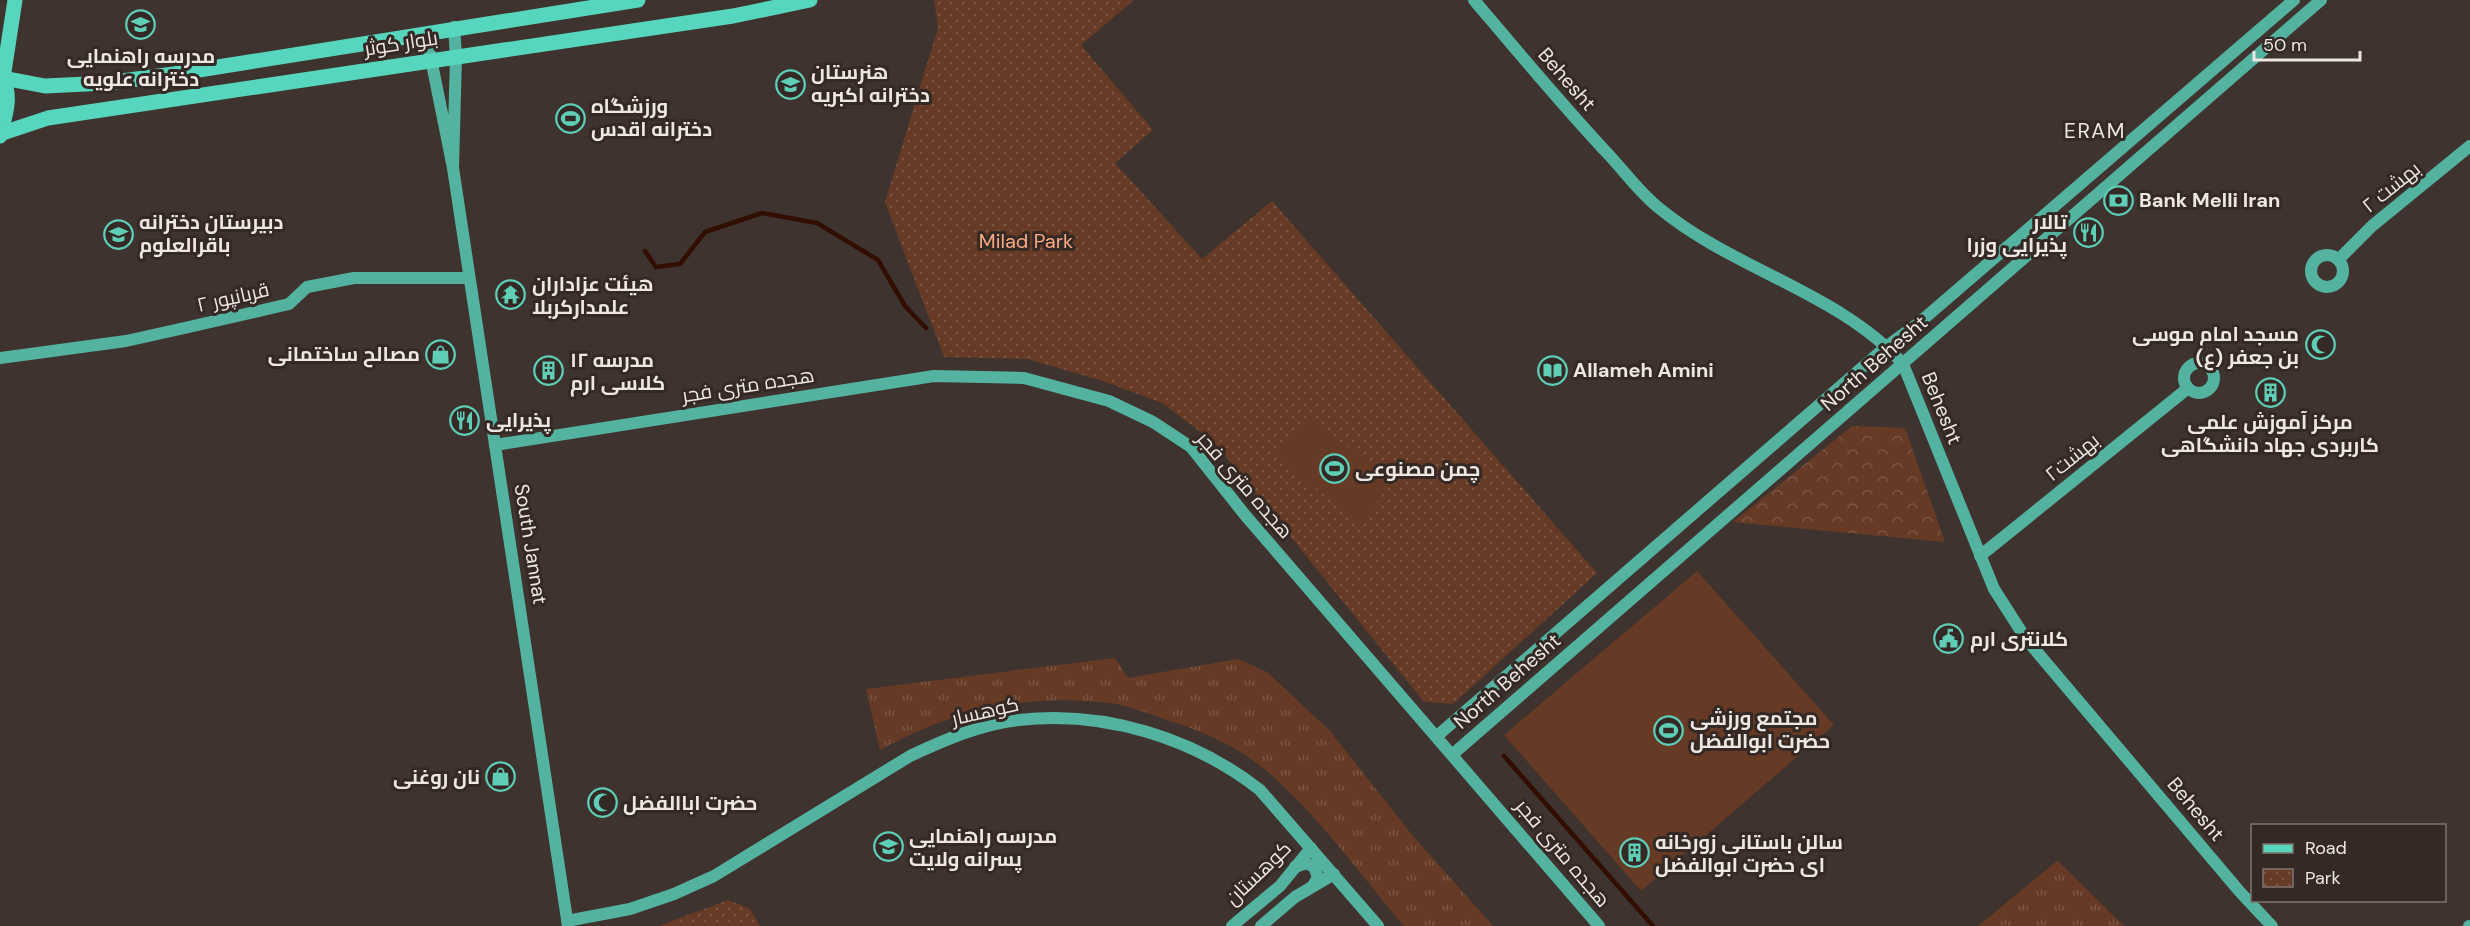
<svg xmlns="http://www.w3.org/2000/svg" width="2470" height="926" viewBox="0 0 2470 926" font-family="'DM Sans',Cairo,sans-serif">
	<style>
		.grass { fill: url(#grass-tufts) }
		.forest { fill: url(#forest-crowns) }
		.park { fill: url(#park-dots) }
		.garden { fill: #663a25 }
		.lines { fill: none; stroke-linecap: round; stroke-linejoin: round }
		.stream { stroke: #310e00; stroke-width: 4.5 }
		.secondary { stroke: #54b3a0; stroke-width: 12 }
		.primary { stroke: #56d6bd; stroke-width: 15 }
		.labels { text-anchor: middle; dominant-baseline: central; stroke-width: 6; stroke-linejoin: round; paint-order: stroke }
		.street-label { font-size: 20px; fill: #eee6e3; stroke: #342924 }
		.poi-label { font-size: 20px; font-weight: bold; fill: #eee6e3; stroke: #342924; text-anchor: start }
		.park-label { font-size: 20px; fill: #fcaa85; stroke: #342924 }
		.neighbourhood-label { font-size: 21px; letter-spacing: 1.5px; fill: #eee6e3; stroke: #342924 }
	</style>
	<defs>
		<pattern id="grass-tufts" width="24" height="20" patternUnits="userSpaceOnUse" patternTransform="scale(1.5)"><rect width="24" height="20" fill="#663a25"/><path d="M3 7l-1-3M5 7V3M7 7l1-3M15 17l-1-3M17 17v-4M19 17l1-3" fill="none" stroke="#7c5644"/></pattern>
		<pattern id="forest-crowns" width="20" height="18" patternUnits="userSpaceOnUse" patternTransform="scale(1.5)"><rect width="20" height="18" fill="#663a25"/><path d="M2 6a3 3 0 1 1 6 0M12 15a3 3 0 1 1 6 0" fill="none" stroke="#7c5644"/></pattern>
		<pattern id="park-dots" width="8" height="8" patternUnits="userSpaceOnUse" patternTransform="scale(1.5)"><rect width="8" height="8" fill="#663a25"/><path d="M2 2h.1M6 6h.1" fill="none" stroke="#7c5644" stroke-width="1.8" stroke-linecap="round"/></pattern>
	</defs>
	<rect width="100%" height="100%" fill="#3e332e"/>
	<g class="grass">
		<path d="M1115,658L1128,678L1238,659L1267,672L1330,731L1413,836L1493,926H1404C1358,872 1314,808 1258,764C1231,743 1196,729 1164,719C1149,714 1132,707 1116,704C1032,692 953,709 880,750L866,689Z"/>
		<path d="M2057,860L2124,926H1978L2057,861Z"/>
	</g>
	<path class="forest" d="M1852,426L1905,428L1945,542L1733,522Z"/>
	<g class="park">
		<path d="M934,0H1134L1081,45L1153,130L1115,163L1202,259L1272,201L1597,573L1453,704L1424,702L1214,442L1162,403L1100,380L1027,359L944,357L885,202L938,28Z"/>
		<path d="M728,900L750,909L760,926H659Z"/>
	</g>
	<g class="garden">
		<path d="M1307,416L1392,482L1361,523L1275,456Z"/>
		<path d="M1697,571L1834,725L1641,891L1504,735Z"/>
	</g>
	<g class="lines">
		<g class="stream">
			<path d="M645,251L656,267L680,264L705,232L762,213L817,223L878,260L905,306L926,328"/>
			<path d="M1504,756L1653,926"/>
		</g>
		<g class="secondary">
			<path d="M1474,0C1518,52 1562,105 1609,155C1625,172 1640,193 1659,208C1732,269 1840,293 1903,364L1994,589L2026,639L2240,892L2272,926"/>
			<path d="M426,34L453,168L456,56L454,27"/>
			<path d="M453,168L568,926"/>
			<circle cx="2327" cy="271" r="16"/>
			<path d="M2338,260L2372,226L2470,146"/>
			<path d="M0,358L126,341L189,327L289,304L307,287L354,278H468"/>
			<circle cx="2199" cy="378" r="15"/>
			<path d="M495,445L934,376L1024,378L1109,401L1153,422L1191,447L1245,515L1599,926"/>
			<path d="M1980,556L2187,389"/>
			<path d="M1437,736L1887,346L1920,322L2294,0"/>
			<path d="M1453,754L2321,0"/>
			<path d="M1295,867L1306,863L1314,867L1318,877L1313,886"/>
			<path d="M567,921L630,909L674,894L714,876L910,756C944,740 981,724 1019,720C1104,710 1194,738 1260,790L1378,926"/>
			<path d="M1232,926L1280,886L1311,848"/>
			<path d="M1261,926L1295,897L1334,874"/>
			<path d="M2469,926H2470"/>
		</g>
		<g class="primary">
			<path d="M15,0L3,78L45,86L107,83L174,74L638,0"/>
			<path d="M0,77L3,78C12,99 5,115 0,136"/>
			<path d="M0,134L48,118L733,16L810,0"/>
		</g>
	</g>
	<defs>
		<symbol id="school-ring" viewBox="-11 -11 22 22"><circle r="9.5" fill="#342924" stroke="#5eceb7" stroke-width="1.5"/><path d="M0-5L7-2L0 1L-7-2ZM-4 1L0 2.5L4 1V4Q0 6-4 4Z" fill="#5eceb7"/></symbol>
		<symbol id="university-ring" viewBox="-11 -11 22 22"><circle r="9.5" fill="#342924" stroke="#5eceb7" stroke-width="1.5"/><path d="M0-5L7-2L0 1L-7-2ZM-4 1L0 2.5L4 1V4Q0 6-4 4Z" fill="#5eceb7"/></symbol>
		<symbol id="stadium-ring" viewBox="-11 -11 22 22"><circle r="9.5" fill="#342924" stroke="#5eceb7" stroke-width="1.5"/><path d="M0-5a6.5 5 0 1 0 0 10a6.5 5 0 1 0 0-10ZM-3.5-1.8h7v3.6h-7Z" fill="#5eceb7"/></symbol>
		<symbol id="bank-ring" viewBox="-11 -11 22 22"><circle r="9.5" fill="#342924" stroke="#5eceb7" stroke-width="1.5"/><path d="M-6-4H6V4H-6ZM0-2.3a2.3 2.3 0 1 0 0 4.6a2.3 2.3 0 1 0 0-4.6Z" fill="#5eceb7"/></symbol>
		<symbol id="restaurant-ring" viewBox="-11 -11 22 22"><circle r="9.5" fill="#342924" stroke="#5eceb7" stroke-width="1.5"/><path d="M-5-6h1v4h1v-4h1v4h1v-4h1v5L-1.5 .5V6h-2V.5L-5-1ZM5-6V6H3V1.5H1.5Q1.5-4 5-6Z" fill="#5eceb7"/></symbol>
		<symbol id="temple-ring" viewBox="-11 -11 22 22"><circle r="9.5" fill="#342924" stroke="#5eceb7" stroke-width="1.5"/><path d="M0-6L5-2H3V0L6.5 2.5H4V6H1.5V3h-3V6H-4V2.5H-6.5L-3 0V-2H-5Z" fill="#5eceb7"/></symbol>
		<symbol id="mosque-ring" viewBox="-11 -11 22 22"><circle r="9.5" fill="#342924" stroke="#5eceb7" stroke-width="1.5"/><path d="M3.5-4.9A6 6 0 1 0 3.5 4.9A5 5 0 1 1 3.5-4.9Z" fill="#5eceb7"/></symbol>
		<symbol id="shop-ring" viewBox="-11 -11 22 22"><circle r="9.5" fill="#342924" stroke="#5eceb7" stroke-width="1.5"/><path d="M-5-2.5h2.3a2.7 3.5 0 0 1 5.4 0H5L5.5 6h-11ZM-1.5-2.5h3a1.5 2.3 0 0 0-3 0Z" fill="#5eceb7"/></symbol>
		<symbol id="library-ring" viewBox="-11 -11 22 22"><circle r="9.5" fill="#342924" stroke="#5eceb7" stroke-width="1.5"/><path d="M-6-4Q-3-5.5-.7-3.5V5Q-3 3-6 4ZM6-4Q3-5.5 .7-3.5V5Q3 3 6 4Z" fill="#5eceb7"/></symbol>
		<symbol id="building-ring" viewBox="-11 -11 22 22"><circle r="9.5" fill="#342924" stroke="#5eceb7" stroke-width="1.5"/><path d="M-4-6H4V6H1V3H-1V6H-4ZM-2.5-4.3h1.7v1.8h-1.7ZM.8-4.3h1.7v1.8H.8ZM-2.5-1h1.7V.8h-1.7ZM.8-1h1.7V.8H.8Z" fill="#5eceb7"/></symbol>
		<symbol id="civic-ring" viewBox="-11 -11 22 22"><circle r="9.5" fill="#342924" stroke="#5eceb7" stroke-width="1.5"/><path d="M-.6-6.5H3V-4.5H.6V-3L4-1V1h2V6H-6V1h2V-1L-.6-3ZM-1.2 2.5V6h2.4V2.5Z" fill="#5eceb7"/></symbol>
	</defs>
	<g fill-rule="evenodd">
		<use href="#school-ring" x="124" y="8" width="33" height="33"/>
		<use href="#university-ring" x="774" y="68" width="33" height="33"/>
		<use href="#stadium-ring" x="554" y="102" width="33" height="33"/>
		<use href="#bank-ring" x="2102" y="184" width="33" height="33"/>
		<use href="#restaurant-ring" x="2072" y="216" width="33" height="33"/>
		<use href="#school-ring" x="102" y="218" width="33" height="33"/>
		<use href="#temple-ring" x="494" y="278" width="33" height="33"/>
		<use href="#mosque-ring" x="2304" y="328" width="33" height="33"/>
		<use href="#shop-ring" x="424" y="338" width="33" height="33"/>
		<use href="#library-ring" x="1536" y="354" width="33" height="33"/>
		<use href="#building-ring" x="532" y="354" width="33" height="33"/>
		<use href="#building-ring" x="2254" y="376" width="33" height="33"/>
		<use href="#restaurant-ring" x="448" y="404" width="33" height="33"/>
		<use href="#stadium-ring" x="1318" y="452" width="33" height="33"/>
		<use href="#civic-ring" x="1932" y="622" width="33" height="33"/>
		<use href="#stadium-ring" x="1652" y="714" width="33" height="33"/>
		<use href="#shop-ring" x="484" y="760" width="33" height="33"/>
		<use href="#mosque-ring" x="586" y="786" width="33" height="33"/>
		<use href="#school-ring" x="872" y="830" width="33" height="33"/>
		<use href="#building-ring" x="1618" y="836" width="33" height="33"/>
	</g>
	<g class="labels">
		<g class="street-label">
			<text transform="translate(401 43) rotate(-9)">بلوار کوثر</text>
			<text transform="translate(1567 79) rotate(49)">Behesht</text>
			<text transform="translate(2391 187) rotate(-39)">بهشت ۲</text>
			<text transform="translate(233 297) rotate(-13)">قربانپور ۲</text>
			<text transform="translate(1874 363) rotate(-41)">North Behesht</text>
			<text transform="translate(748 385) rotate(-9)">هجده متری فجر</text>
			<text transform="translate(1942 408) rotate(68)">Behesht</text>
			<text transform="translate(2072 457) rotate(-39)">بهشت۲</text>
			<text transform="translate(1245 485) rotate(49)">هجده متری فجر</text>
			<text transform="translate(531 544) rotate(81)">South Jannat</text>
			<text transform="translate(1507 681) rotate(-41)">North Behesht</text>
			<text transform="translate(985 711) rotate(-13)">کوهسار</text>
			<text transform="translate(2196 809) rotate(50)">Behesht</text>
			<text transform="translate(1563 853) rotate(50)">هجده متری فجر</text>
			<text transform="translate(1258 873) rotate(-44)">کوهستان</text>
		</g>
		<g class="poi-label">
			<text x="141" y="56" text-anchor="middle">مدرسه راهنمایی<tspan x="141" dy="23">دخترانه علویه</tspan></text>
			<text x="811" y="72">هنرستان<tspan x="811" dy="23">دخترانه اکبریه</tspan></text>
			<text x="591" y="106">ورزشگاه<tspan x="591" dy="23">دخترانه اقدس</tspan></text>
			<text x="2139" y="200">Bank Melli Iran</text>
			<text x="139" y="222">دبیرستان دخترانه<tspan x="139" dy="23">باقرالعلوم</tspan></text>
			<text x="2067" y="222" text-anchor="end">تالار<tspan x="2067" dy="23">پذیرایی وزرا</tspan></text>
			<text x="532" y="284">هیئت عزاداران<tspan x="532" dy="23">علمدارکربلا</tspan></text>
			<text x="2299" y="334" text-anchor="end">مسجد امام موسی<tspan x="2299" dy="23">بن جعفر (ع)</tspan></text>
			<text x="420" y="354" text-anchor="end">مصالح ساختمانی</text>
			<text x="570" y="360">مدرسه ۱۲<tspan x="570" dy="23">کلاسی ارم</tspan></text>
			<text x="1573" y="370">Allameh Amini</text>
			<text x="486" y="420">پذیرایی</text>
			<text x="2270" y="422" text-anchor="middle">مرکز آموزش علمی<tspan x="2270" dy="23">کاربردی جهاد دانشگاهی</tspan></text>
			<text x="1355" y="469">چمن مصنوعی</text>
			<text x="1970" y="639">کلانتری ارم</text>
			<text x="1690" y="718">مجتمع ورزشی<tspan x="1690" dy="23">حضرت ابوالفضل</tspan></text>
			<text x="480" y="777" text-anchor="end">نان روغنی</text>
			<text x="623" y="803">حضرت اباالفضل</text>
			<text x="909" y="836">مدرسه راهنمایی<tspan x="909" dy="23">پسرانه ولایت</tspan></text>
			<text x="1655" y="842">سالن باستانی زورخانه<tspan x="1655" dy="23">ای حضرت ابوالفضل</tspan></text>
		</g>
		<g class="park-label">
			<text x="1026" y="241">Milad Park</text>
		</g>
		<g class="neighbourhood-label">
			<text x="2095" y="131">ERAM</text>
		</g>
	</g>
	<rect x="2251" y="824" width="195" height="78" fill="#342924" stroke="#7e7570" stroke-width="1.5"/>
	<rect x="2263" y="844" width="30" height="9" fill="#56d6bd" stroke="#7e7570" stroke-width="1.5"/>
	<text x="2305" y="854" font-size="18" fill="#eee6e3">Road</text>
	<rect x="2263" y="869" width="30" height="18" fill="url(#park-dots)" stroke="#7e7570" stroke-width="1.5"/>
	<text x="2305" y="884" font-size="18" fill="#eee6e3">Park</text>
	<path d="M2254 51v9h106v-9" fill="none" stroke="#eee6e3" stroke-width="3"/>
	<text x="2263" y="51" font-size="18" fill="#eee6e3" stroke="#342924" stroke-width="4.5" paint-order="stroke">50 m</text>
</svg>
